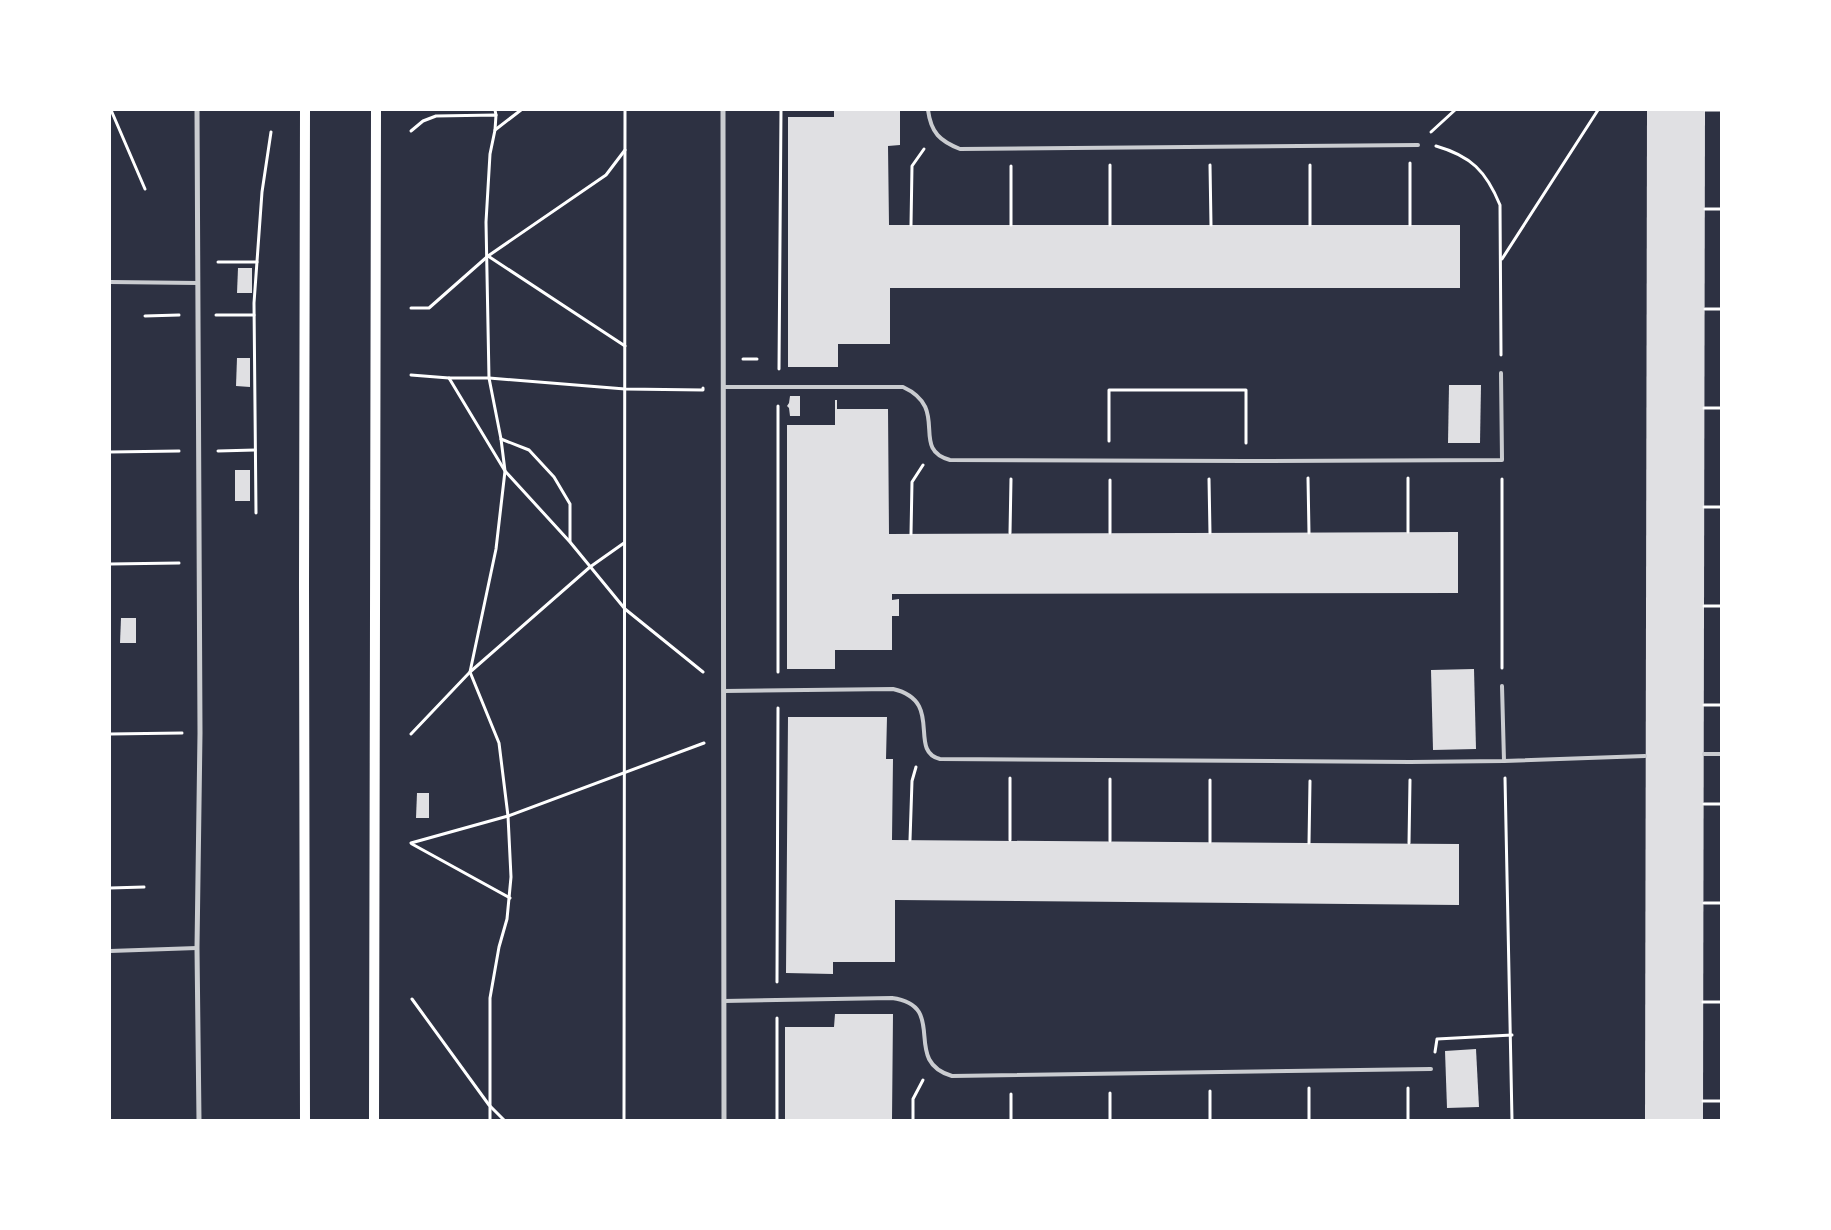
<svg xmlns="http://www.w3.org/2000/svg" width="1831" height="1230" viewBox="0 0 1831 1230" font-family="Helvetica,sans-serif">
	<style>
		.building { fill: #e0e0e3 }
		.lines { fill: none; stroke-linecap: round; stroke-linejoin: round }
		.path { stroke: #fff; stroke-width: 3 }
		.service { stroke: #caccd0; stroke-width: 4 }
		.minor { stroke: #caccd0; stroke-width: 5 }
		.secondary { stroke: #fff; stroke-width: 10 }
	</style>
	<rect width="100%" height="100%" fill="#2d3142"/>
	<g class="building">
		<path d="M834,110H900V145L888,146L889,225H1460V288H890V344H838V367H788V117H834Z"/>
		<path d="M1647,110H1705L1703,1120H1645Z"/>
		<path d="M238,268H252V293H237Z"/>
		<path d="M237,358H250V387L236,386Z"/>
		<path d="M1449,385H1481L1480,443H1448Z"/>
		<path d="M790,396H800V416H790L789,408L787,406L789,403Z"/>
		<path d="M835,400H837V409H888L889,534L1458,532V593L892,594V600L899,599V616H892V650H835V669H787V425H835Z"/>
		<rect x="235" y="470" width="15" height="31"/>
		<path d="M121,618H136V643H120Z"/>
		<path d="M1474,669L1476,749L1433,750L1431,670Z"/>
		<path d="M788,717H887L886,759H893L892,840L1459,844V905L895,900V962H833V974L786,973Z"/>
		<path d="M417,793H429V818H416Z"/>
		<path d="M835,1014H893L892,1120H785V1027H834Z"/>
		<path d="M1476,1049L1479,1107L1447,1108L1445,1051Z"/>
	</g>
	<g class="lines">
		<g class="path">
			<path d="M111,110L145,189"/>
			<path d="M495,110L496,115"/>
			<path d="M1705,110H1721"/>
			<path d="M411,131L423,121L436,116L496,115L495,130"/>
			<path d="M1431,132L1455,110"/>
			<path d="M1436,146C1471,156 1486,171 1500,205L1501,355"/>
			<path d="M1410,163V225"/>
			<path d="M1210,165L1211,225"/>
			<path d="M1310,165V225"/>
			<path d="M1011,166V225"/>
			<path d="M1705,209H1721"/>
			<path d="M911,225L912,166L924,149"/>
			<path d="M1110,225V165"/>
			<path d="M488,256L625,346"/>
			<path d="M1502,259L1598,110"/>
			<path d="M218,262H257"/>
			<path d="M411,308H429L488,256L606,175L625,150"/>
			<path d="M1705,309H1721"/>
			<path d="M216,315H254"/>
			<path d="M145,316L179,315"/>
			<path d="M743,359H757"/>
			<path d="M779,369L781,110"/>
			<path d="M411,375L449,378H489L625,389L703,390V388"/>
			<path d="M449,378L505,471L570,542L625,609L703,672"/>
			<path d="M1704,408H1721"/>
			<path d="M501,439L529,450L554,477L570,504V541"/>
			<path d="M1109,441V390H1246V443"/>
			<path d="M218,451L255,450"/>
			<path d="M110,452L179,451"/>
			<path d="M1308,478L1309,533"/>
			<path d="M1209,479L1210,533"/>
			<path d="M1502,479V668"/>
			<path d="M1110,480V533"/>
			<path d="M1704,507H1721"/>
			<path d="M256,513L254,303L262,192L271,132"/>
			<path d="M1408,532V478"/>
			<path d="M1010,533L1011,479"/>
			<path d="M911,534L912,482L923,465"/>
			<path d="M110,564L179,563"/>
			<path d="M1704,606H1721"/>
			<path d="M778,672V406"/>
			<path d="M1704,705H1721"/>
			<path d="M110,734L182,733"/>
			<path d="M411,734L470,672L590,567L624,543"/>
			<path d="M1505,778L1512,1120"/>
			<path d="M1704,804H1721"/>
			<path d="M910,840L912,781L916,767"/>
			<path d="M1010,840V778"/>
			<path d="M1110,841V779"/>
			<path d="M1210,842V780"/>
			<path d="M411,843L508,816L704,743"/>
			<path d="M1309,843L1310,781"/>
			<path d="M1409,843L1410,780"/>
			<path d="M412,844L510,898"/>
			<path d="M110,888L144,887"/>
			<path d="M1704,903H1721"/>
			<path d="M777,982L778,708"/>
			<path d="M412,999L489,1105L504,1120"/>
			<path d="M1703,1002H1721"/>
			<path d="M1435,1052L1437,1039L1512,1035"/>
			<path d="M1408,1088V1120"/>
			<path d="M1703,1101H1721"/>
			<path d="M490,1120V998L499,947L507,919L511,877L508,816L499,743L470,672L496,549L505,471L501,439L489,378L486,222L490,154L495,130L521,110"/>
			<path d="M624,1120L625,110"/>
			<path d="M777,1120V1018"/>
			<path d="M913,1120V1099L923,1080"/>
			<path d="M1011,1120V1094"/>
			<path d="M1110,1120V1093"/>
			<path d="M1210,1120V1091"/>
			<path d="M1309,1120V1088"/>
		</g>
		<g class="service">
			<path d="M928,110C931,133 940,141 960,149L1418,145"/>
			<path d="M110,282L198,283"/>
			<path d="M723,387H903C951,409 909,449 950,460L1246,461L1502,460L1501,373"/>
			<path d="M1502,686L1504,761"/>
			<path d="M724,691L893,689C945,701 907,751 940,759L1410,762L1504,761L1645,756"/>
			<path d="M1704,754H1721"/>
			<path d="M110,951L197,948"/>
			<path d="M724,1001L892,998C950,1006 900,1061 952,1076L1431,1069"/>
		</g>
		<g class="minor">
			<path d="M197,110L200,733L197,948L199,1120"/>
			<path d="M723,110L724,1120"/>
		</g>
		<g class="secondary">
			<path d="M305,1120L304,587L305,110"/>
			<path d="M374,1120L376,110"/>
		</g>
	</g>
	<rect width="1831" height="1230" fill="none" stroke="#ffffff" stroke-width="222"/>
</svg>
